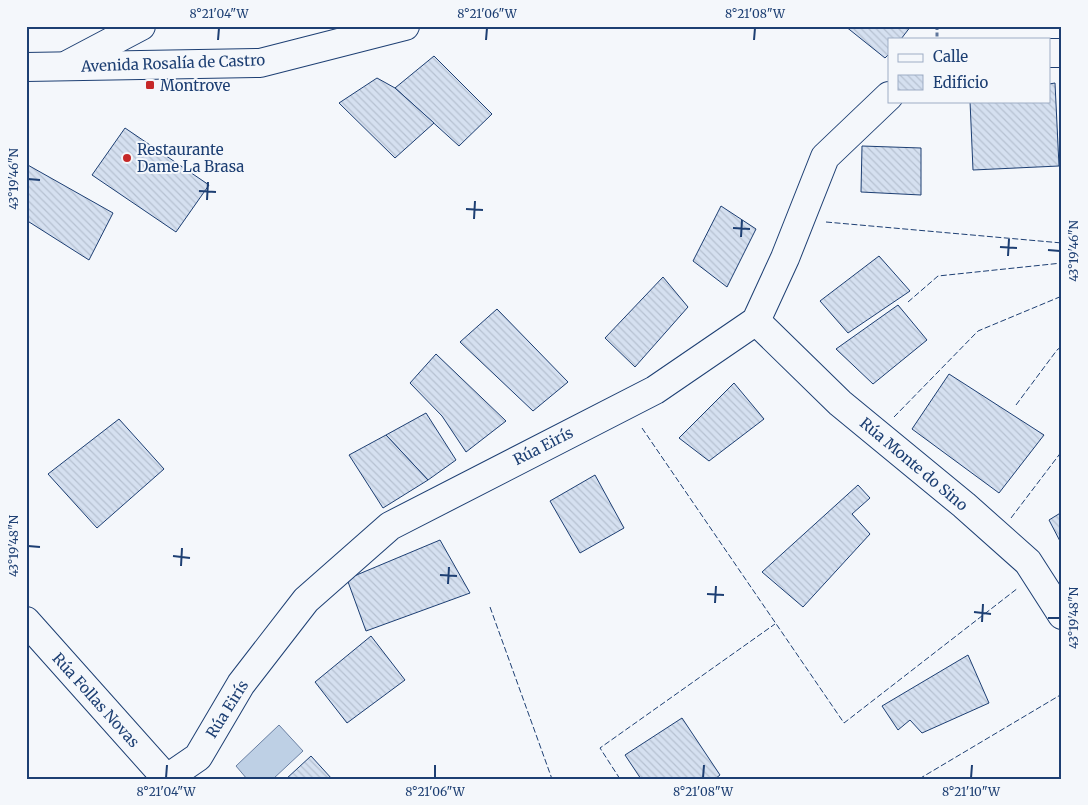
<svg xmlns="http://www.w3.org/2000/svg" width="1088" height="805" viewBox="0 0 1088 805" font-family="Merriweather,serif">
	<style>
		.water { fill: #bed0e5; stroke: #687fa3 }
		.building { fill: url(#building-back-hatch); stroke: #1d3f73 }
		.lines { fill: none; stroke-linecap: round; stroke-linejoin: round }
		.minor-casing { stroke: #1d3f73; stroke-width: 30 }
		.path { stroke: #5e769c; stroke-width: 3; stroke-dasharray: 4 2.5; stroke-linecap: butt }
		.minor { stroke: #f4f7fb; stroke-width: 28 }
		.fence { stroke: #1d3f73; stroke-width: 1; stroke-dasharray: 6 2.5; stroke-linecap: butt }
		.ticks { fill: none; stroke: #1d3f73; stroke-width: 2 }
		.poi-dot { fill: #c62828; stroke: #f4f7fb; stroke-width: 2 }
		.labels { text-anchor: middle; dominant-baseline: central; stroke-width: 4; stroke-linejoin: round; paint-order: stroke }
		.street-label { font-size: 15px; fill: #1d3f73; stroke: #f4f7fb }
		.poi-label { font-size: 15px; fill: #1d3f73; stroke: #f4f7fb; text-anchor: start }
		.neatline { fill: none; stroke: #1d3f73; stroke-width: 2 }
		.ticks-label { font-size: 12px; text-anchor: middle; fill: #1d3f73 }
	</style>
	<defs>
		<pattern id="building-back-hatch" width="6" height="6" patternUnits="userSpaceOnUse" patternTransform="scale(1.25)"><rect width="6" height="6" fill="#d5e0f0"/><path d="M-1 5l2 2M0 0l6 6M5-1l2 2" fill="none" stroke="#b6c1d1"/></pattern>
	</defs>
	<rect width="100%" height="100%" fill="#f4f7fb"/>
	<path class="water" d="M279,725L303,751L273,779H247L236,766Z"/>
	<g class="building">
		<path d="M845,26H911L901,39H889V54L885,58Z"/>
		<path d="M434,56L492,114L459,146L395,88Z"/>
		<path d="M377,78L395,88L434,123L395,158L339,103Z"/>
		<path d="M1055,83L1059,166L973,170L970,101H1049V84Z"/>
		<path d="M125,128L209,185L176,232L92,175Z"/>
		<path d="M862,146L921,148V195L861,192Z"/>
		<path d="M26,164L113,213L89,260L26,220Z"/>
		<path d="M721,206L756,229L727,287L693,261Z"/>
		<path d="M879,256L910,291L848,333L820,301Z"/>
		<path d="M663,277L688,307L635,367L605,338Z"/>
		<path d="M898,305L927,340L873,384L836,349Z"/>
		<path d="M497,309L568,382L533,411L460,342Z"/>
		<path d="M436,354L506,421L466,452L442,416L410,383Z"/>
		<path d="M949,374L1044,435L999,493L912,429Z"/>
		<path d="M734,383L764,419L709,461L679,438Z"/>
		<path d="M426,413L456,460L428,480L386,435Z"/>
		<path d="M119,419L164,469L97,528L48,474Z"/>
		<path d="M386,435L428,480L383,508L349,455Z"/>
		<path d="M595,475L624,528L580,553L550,501Z"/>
		<path d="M858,485L870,498L852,514L870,534L803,607L762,572Z"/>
		<path d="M1062,512V545L1049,520Z"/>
		<path d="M440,540L470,593L366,631L347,579Z"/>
		<path d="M371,636L405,680L347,723L315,682Z"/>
		<path d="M968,655L989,703L922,733L910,720L898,730L882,706Z"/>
		<path d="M682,718L720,775L715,779H641L625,755Z"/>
		<path d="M311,756L332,779H286Z"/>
	</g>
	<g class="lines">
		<defs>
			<g id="minor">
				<path d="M1049,53H1062"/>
				<path d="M69,64L141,26"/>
				<path d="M26,67L260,63L405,26"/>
				<path d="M756,321L840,403L964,505L1028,562L1062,615"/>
				<path d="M26,621L167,779"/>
				<path d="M166,779L198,757L241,684L306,600L390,526L655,390L756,321L785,258L825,157L889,96"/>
			</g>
		</defs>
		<use href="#minor" class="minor-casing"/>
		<path class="path" d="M937,26V39"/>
		<use href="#minor" class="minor"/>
		<g class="fence">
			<path d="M826,222L1062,243"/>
			<path d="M908,302L938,276L1062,263"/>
			<path d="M1016,405L1057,350L1062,346"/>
			<path d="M894,417L978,331L1062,296"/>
			<path d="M642,428L844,723L1018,588"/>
			<path d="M1011,518L1062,451"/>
			<path d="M490,607L552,779"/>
			<path d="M620,779L600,748L775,624"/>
			<path d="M919,779L1062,694"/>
		</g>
	</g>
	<path class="ticks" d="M218,40L219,28M486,40L487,28M754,40L755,28M28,179L40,180M199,191L216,192M207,200L208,182M466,209L483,210M474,219L475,201M733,228L750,229M741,237L742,220M1000,247L1017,248M1048,250L1060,251M1008,256L1009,239M28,546L40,547M173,556L190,558M181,566L182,548M440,575L457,576M448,584L449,567M707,594L724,595M715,603L716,586M974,612L991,614M1048,618H1060M982,622L983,604M166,778L167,765M435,778V765M703,778L704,765M971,778L972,765"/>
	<g class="poi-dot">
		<rect x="145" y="80" width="10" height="10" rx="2.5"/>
		<circle cx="127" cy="158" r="5"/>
	</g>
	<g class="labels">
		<g class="street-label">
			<text transform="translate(173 63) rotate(-2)">Avenida Rosalía de Castro</text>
			<text transform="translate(543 446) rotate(-27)">Rúa Eirís</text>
			<text transform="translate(914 464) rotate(40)">Rúa Monte do Sino</text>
			<text transform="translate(96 700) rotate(48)">Rúa Follas Novas</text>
			<text transform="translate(227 709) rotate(-58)">Rúa Eirís</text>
		</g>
		<g class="poi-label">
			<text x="160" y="85">Montrove</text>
			<text x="137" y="149">Restaurante<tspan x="137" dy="17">Dame La Brasa</tspan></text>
		</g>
	</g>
	<rect width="1088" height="805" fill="none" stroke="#f4f7fb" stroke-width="55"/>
	<rect x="888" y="38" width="162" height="65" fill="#f4f7fb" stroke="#9eadc5"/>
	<rect x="898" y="54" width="25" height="8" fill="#f4f7fb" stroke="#9eadc5"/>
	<text x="933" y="62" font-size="15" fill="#1d3f73">Calle</text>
	<rect x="898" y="75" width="25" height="15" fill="url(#building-back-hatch)" stroke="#9eadc5"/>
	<text x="933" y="88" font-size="15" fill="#1d3f73">Edificio</text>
	<rect x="28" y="28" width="1032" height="750" class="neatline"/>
	<g class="ticks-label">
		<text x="219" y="18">8°21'04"W</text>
		<text x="487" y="18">8°21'06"W</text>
		<text x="755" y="18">8°21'08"W</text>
		<text transform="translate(14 179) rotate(-90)" y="4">43°19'46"N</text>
		<text transform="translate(1074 251) rotate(-90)" y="4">43°19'46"N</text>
		<text transform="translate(14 546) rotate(-90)" y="4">43°19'48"N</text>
		<text transform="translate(1074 618) rotate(-90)" y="4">43°19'48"N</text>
		<text x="166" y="796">8°21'04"W</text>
		<text x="435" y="796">8°21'06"W</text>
		<text x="703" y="796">8°21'08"W</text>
		<text x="971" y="796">8°21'10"W</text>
	</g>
</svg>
